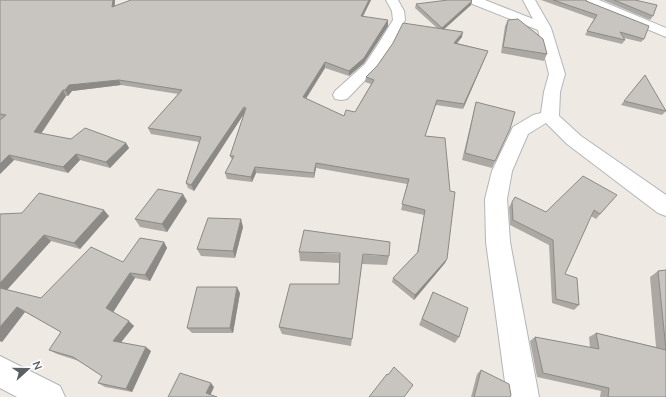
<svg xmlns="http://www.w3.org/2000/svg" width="666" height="397" viewBox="0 0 666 397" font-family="'Nunito Sans',sans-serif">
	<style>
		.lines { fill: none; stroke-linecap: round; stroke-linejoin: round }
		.minor-casing { stroke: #b3b6ba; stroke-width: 2 }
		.minor { fill: #fff; fill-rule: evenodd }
		.wall { fill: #aca9a5 }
		.shaded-wall { fill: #8c8a86 }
		.building { fill: #c8c5c0; stroke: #8c8a86 }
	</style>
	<rect width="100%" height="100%" fill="#eeeae3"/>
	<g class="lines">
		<defs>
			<g id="minor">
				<path d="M386,0H398L404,11L405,20L391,47L375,70L347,99L341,100L335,99L333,95L335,91L365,64L377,46L393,20L392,11Z"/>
				<path d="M468,0H485L533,19L523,0H535L551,28L565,74L560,92L559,116L581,136L666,195V216L658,213L567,144L546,123L528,134L512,171L507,199L510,242L539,397H507L486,242L485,199L492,171L513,127L533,115L541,113L544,92L549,74L538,30L470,3Z"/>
				<path d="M583,0H599L666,28V37L585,3Z"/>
				<path d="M0,356L60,386L65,397H17L0,388Z"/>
			</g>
		</defs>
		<use href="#minor" class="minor-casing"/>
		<use href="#minor" class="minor"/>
	</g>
	<g class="wall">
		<path d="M0,0H115V6L131,0H371L363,17L388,26L376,45L364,63L349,76L325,68L306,99L344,116L355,112L371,84L365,82L366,77L437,28L415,8L416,4L472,1L471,5L444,29L462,37L457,43L488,51L486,56L463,109L436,105L425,136L447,259L445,263L414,300L392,282L393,278L417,253L424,215L401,210L407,184L316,168L314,178L256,173L252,182L227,179L225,173L232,160L230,156L244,114L194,191L188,188L186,183L199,142L151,134L148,128L178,94L121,85L72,91L68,96H66L41,134L71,139L126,143L129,148L110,168L80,160L68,173L14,160L0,174V120L1,119H0Z"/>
		<path d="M541,0H586L644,39L641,42L624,38L625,40L622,44L585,35L594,19Z"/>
		<path d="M603,0H635L653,16L650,20Z"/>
		<path d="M508,20L547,54L544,61L501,53L505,26Z"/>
		<path d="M624,101L666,111L662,115L621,105Z"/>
		<path d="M476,102L510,129L492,168L462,160L474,110Z"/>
		<path d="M617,195L596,219L591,216L565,274L579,305L574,310L552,303L549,245L510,225L509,207L515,197L546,212Z"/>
		<path d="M187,201L167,232L140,227L135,219Z"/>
		<path d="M0,214L109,216L80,249L51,241L7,290L41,298L123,262L164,242L167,248L150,281L135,278L113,312L134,326L121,342L151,351L132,392L105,387L98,383L102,376L79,361L57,354L49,350L61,332L25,312L2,342L0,341Z"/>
		<path d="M243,227L235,258L201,256L197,249Z"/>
		<path d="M299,252L389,256L387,265L362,264L351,346L282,334L279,327L339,284L340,263L300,261Z"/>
		<path d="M666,270V397H600L601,391L537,377L530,341L535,337L590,348L589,337L596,333L656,347L650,277L658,271Z"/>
		<path d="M433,292L459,337L455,343L419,325Z"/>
		<path d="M240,293L233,333H192L187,328Z"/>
		<path d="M481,370L510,397H471L477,374Z"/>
	</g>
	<g class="shaded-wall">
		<path d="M113,0H115L114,12L112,7Z"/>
		<path d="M369,0H371L360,21L361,16Z"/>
		<path d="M472,1L471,5L441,32L442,28Z"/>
		<path d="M388,20V26L364,63L349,76V71Z"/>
		<path d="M463,32L462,37L453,48L454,43Z"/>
		<path d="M488,51L486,56L463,109L464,104Z"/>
		<path d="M325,62V68L303,103V97Z"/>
		<path d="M119,80L121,85L72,91L68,96L65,90L69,85Z"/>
		<path d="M63,90L66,96L38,138L34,132Z"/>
		<path d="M244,107L245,112L194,191L191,185Z"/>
		<path d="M126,143L129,148L110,168L106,162Z"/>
		<path d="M76,154L80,160L68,173L63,167Z"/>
		<path d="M9,155L14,160L0,174V164Z"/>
		<path d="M316,163V168L314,178V173Z"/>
		<path d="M255,167L256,173L252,182L251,177Z"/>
		<path d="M183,194L187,201L167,232L162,224Z"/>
		<path d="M104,210L109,216L80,249L74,243Z"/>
		<path d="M241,219L243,227L235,258L233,251Z"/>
		<path d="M44,235L51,241L4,293L0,290V283Z"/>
		<path d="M164,242L167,248L150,281L145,275Z"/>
		<path d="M447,259L445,263L414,300L415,295Z"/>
		<path d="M130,273L135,278L112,314L106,308Z"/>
		<path d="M237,287L240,293L233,333L230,328Z"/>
		<path d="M17,307L25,312L2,342L0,341V327Z"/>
		<path d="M129,321L134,326L119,345L113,341Z"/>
		<path d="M146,347L151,351L132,392L126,389Z"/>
		<path d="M211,383L214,387L210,396L206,393Z"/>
	</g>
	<g class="building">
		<path d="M0,0H113L112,7L131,0H369L361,16L388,20L364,58L349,71L325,62L303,97L344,116L346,110L355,112L374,80L366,77L377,66L393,43L403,23L463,32L454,43L488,51L464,104L437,100L425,136L445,138L450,191L455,192L447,259L415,295L393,278L418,252L425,210L402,204L409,179L316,163L314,173L255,167L251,177L225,173L234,156H230L246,108L244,107L191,185L186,183L201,137L148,128L182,90L119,80L69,85L65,90H63L34,132L71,139L85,128L126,143L106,162L76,154L63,167L9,155L0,164V120L6,115L0,114Z"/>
		<path d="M448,0H471L472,1L442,28L416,4Z"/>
		<path d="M553,0H586V1L649,26L644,39L620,32L625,40L587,31L597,15Z"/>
		<path d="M614,0H635L657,5L653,16Z"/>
		<path d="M518,19L543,39L547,54L503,47L508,20Z"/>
		<path d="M645,75L666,111L624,101Z"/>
		<path d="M476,102L515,112L510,129L495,161L465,153Z"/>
		<path d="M583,176L617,195L600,214L594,210L565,274L577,278L579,305L556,299L553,240L513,220L512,202L515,197L546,212Z"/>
		<path d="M158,189L183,194L162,224L135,219Z"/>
		<path d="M39,193L104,210L74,243L44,235L0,283V214L22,213Z"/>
		<path d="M208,218L241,219L233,251L197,249Z"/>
		<path d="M304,230L390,242L389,256L363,254L352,339L279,327L290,284H339L340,253L299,252Z"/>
		<path d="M140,238L164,242L145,275L130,273L106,308L129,321L113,341L146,347L126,389L98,383L102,376L73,357L49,350L61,332L17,307L0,327V288L41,298L91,247L123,262Z"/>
		<path d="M666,270V397H608L609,388L543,373L535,337L599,349L596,333L666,350L658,271Z"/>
		<path d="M197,287H237L230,328H187Z"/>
		<path d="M433,292L468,308L459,337L422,319Z"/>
		<path d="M394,367L413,385L404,397H369L387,374L388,375Z"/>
		<path d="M481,370L509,384L511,395L510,397H474Z"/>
		<path d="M180,373L211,383L206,393L217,397H168Z"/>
	</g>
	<g transform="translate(28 369) rotate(69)" stroke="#ffffff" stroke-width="3" paint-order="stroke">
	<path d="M0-3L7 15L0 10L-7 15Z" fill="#5b6063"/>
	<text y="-6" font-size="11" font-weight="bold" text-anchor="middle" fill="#5b6063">N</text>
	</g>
</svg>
